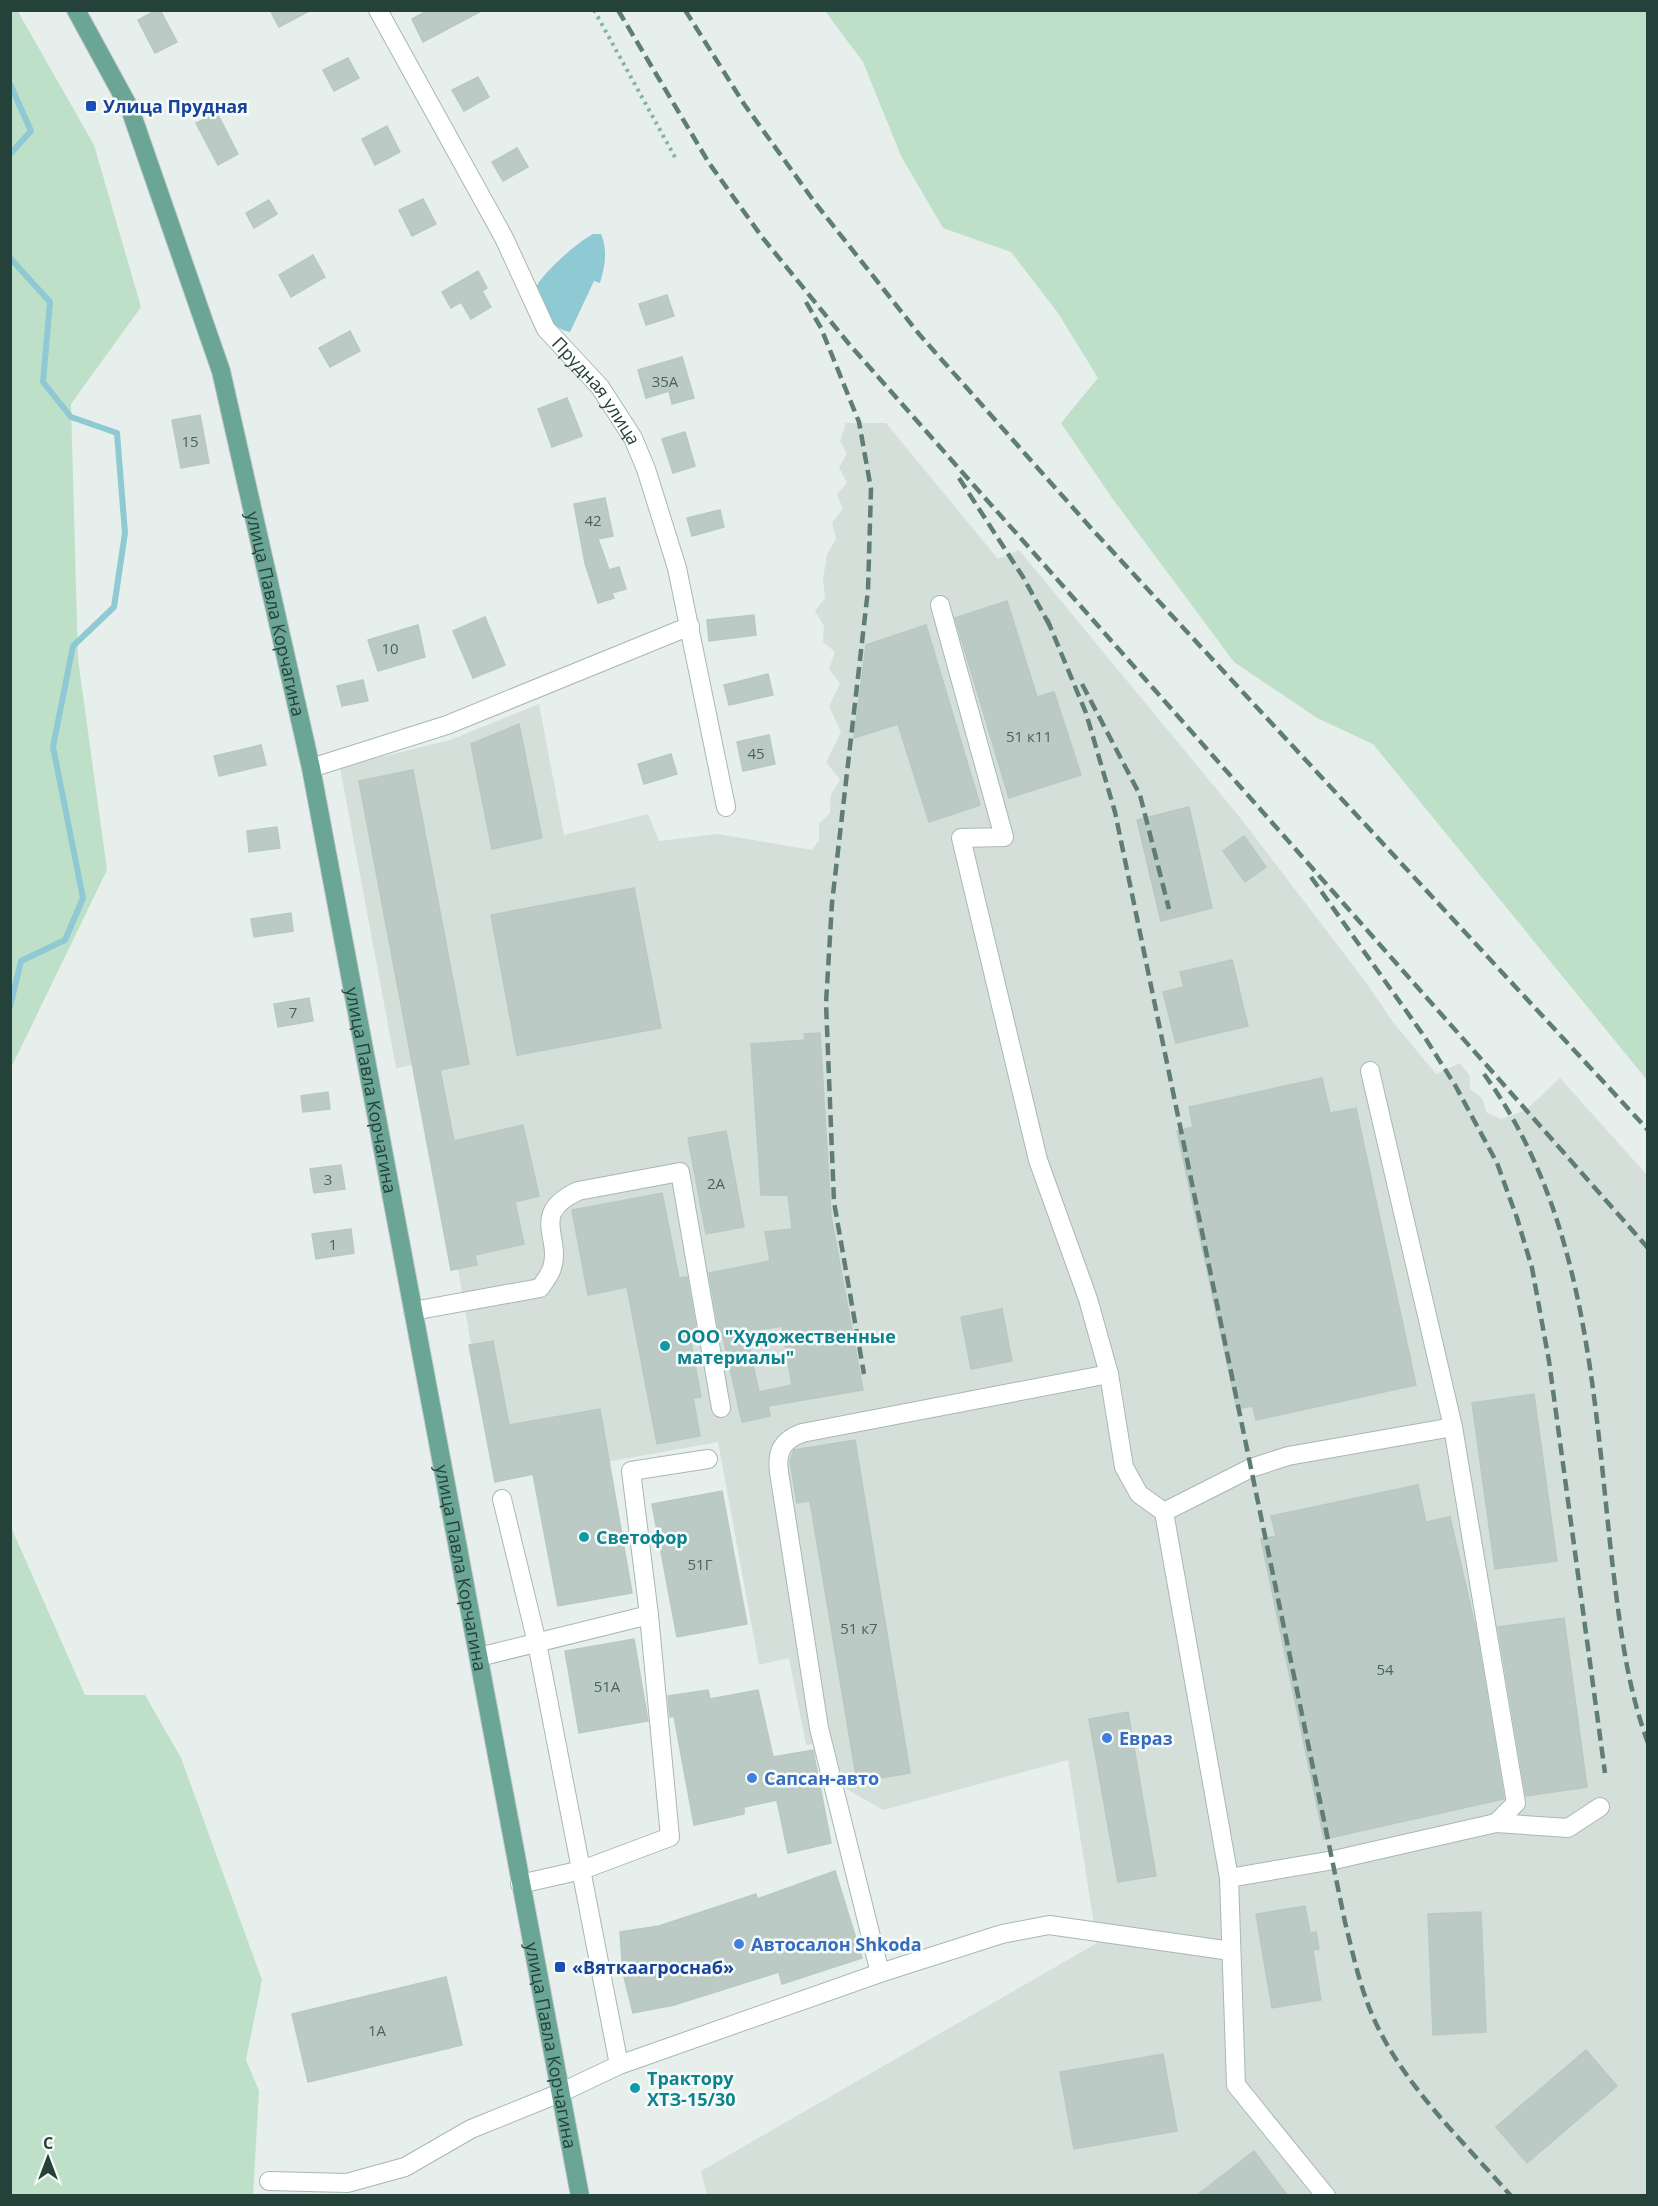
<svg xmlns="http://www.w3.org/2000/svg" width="1658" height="2206" viewBox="0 0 1658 2206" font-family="'Open Sans',sans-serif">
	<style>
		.built { fill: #d4dfda }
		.green { fill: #bfe0c8 }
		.water { fill: #8ec9d4 }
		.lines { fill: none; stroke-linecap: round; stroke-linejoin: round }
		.stream { stroke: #8ec9d4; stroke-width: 6 }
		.building { fill: #bbcac4; stroke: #b8c9c2; stroke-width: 1.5; fill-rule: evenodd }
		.minor-casing { stroke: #a8b8b2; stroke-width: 20 }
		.major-casing { stroke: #c2cac8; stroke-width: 20 }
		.path { stroke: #86b3a5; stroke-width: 4; stroke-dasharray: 3 4.5; stroke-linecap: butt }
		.minor { stroke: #fff; stroke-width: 18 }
		.major { stroke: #6aa596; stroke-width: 18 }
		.rail { stroke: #5f7d75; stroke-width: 4.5; stroke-dasharray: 12 6; stroke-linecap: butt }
		.transit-dot { fill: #1a4fb4; stroke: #f7fbf9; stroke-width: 2 }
		.culture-dot { fill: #0f9aa8; stroke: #f7fbf9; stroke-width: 2 }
		.shop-dot { fill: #3f7fe0; stroke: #f7fbf9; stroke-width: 2 }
		.labels { text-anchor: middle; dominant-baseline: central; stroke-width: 5; stroke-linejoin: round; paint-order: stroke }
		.number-label { font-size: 15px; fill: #4a645c }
		.transit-label { font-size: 18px; font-weight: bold; fill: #164399; stroke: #f7fbf9; text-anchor: start }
		.street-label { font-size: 18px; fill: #24423a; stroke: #f7fbf9 }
		.culture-label { font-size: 18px; font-weight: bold; fill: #0d838f; stroke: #f7fbf9; text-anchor: start }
		.shop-label { font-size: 18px; font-weight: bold; fill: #366cbe; stroke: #f7fbf9; text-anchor: start }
	</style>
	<rect width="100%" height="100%" fill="#e6efeb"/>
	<path class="built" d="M846,423H886L998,559L1019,550L1242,820L1365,981L1393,1022L1436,1074L1460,1063L1470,1076V1089L1482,1098L1487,1113L1501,1119L1526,1110L1560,1078L1647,1175V2195H707L701,2171L1097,1943L1068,1760L883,1810L845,1788L832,1740L806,1745L789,1658L759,1665L718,1442L495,1482L458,1269L451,1270L413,1065L396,1068L340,767L450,740L539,704L564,835L648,814L659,841L718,834L812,850L819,840V824L830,813L831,794L840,780L826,762L841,732L829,706L840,684L829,669L835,652L823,642L824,626L815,611L825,598L823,579L827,554L836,539L832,522L843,509L837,494L847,483L839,467L847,454L840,441Z"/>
	<g class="green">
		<path d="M17,10L94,145L141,307L71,404L78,659L107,870L11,1068L10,11Z"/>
		<path d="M825,11H1647V1080L1373,744L1317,718L1234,662L1112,498L1061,423L1098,378L1058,313L1011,252L943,228L901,156L863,62Z"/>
		<path d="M11,1527L85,1695H145L181,1758L262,1980L246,2060L259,2091L253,2195H11Z"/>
	</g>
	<path class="water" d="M593,234H601C608,251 605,266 600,283L594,281L570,332C548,328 544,306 536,288C541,274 579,241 593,234Z"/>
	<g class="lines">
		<g class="stream">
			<path d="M10,84L31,131L10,154"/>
			<path d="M10,258L50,302L43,382L71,417L117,433L125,533L114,607L73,646L53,747L83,898L65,940L21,961L10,1007"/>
		</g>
	</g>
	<g class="building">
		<path d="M156,10H160L177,42L155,53L138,20Z"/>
		<path d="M270,10H311L279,27Z"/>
		<path d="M428,10H483L423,42L412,19Z"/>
		<path d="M348,58L359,78L334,91L323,70Z"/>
		<path d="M478,77L489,97L464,111L452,90Z"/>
		<path d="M217,113L238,154L218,165L196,123Z"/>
		<path d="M387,126L400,152L375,165L362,139Z"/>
		<path d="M517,148L528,167L503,181L492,162Z"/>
		<path d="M423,199L436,224L412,236L399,210Z"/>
		<path d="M269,200L277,214L254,228L246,213Z"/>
		<path d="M313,255L325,277L291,297L279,275Z"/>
		<path d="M478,271L487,288L482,291L491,307L471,319L461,302L451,308L442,292Z"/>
		<path d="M667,295L674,316L646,325L639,304Z"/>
		<path d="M350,331L360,351L330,367L319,348Z"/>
		<path d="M682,357L694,398L672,404L669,391L646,398L638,370Z"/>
		<path d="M567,398L582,436L552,447L538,409Z"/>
		<path d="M200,415L209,463L181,468L172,420Z"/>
		<path d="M685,432L695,466L673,473L662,439Z"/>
		<path d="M605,498L613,536L598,539L609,570L619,567L626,589L612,593L614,598L598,603L585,563L574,504Z"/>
		<path d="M720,510L724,527L692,536L687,518Z"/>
		<path d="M1007,601L1037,697L1054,692L1081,775L1009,798L955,618Z"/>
		<path d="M754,615L756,635L709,641L707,620Z"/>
		<path d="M485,617L505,665L473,678L453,631Z"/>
		<path d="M418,625L425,657L378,671L368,640Z"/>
		<path d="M926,625L980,805L929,822L898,724L854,738L866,645Z"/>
		<path d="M768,674L773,695L729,705L724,685Z"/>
		<path d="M363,680L368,701L342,706L337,686Z"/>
		<path d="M519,724L542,838L492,849L471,744Z"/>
		<path d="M769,735L775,764L743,771L737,742Z"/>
		<path d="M261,745L266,765L219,776L214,756Z"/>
		<path d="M671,754L677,774L644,784L638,764Z"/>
		<path d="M413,770L469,1064L440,1070L454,1141L523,1125L539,1196L515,1202L524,1244L475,1255L477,1265L451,1270L359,781Z"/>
		<path d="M1189,807L1212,908L1161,921L1137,820Z"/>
		<path d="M277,827L280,848L249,852L247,831Z"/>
		<path d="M1244,836L1266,867L1245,882L1223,851Z"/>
		<path d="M634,888L661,1028L517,1055L491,915Z"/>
		<path d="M291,913L293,931L254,937L251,919Z"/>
		<path d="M1232,960L1248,1026L1176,1043L1163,992L1184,987L1180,972Z"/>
		<path d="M309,998L313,1021L278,1027L274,1004Z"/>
		<path d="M820,1033L831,1216L863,1390L768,1406L770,1416L742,1422L723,1337H720L709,1273L770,1261L765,1232L792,1229L788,1195H761L751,1044L805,1040L804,1034ZM782,1326L792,1385L759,1392L746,1332Z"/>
		<path d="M1322,1078L1330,1113L1356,1108L1416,1385L1256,1420L1253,1406L1237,1409L1177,1131L1193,1127L1189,1107Z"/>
		<path d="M328,1092L330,1109L303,1112L301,1096Z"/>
		<path d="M726,1131L744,1227L706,1234L688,1138Z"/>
		<path d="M341,1165L345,1189L314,1193L310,1169Z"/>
		<path d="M662,1193L679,1278L687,1277L698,1341L691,1343L701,1397L693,1398L700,1436L657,1444L627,1287L588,1295L572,1210Z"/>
		<path d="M351,1229L354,1253L316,1259L312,1234Z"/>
		<path d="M1002,1309L1012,1361L971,1369L961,1317Z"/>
		<path d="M493,1341L509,1425L600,1409L632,1593L558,1606L533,1474L495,1482L469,1345Z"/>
		<path d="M1534,1394L1557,1561L1495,1569L1472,1403Z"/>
		<path d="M855,1440L910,1773L857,1782L810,1501L797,1503L790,1461L794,1450Z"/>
		<path d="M1418,1485L1426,1522L1450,1517L1476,1630L1504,1799L1324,1839L1261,1539L1276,1536L1271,1516Z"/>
		<path d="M722,1491L747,1624L677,1637L652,1504Z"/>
		<path d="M1564,1618L1587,1787L1526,1796L1498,1627Z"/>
		<path d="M634,1639L648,1721L579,1733L565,1651Z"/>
		<path d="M708,1690L710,1699L758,1690L773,1757L813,1750L831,1843L788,1853L777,1800L744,1807V1814L694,1825L674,1716L670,1717L668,1696Z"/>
		<path d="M1128,1712L1156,1876L1118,1882L1089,1719Z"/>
		<path d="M835,1871L862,1958L782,1984L779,1972L674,2005L633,2013L623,1973L620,1932L659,1926L756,1894L757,1899Z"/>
		<path d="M1305,1906L1310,1933L1316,1932L1319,1949L1313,1950L1321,2000L1272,2008L1256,1914Z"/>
		<path d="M1481,1912L1486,2032L1433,2035L1428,1914Z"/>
		<path d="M446,1977L462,2045L308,2082L292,2014Z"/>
		<path d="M1586,2050L1617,2086L1527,2163L1496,2127Z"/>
		<path d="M1163,2054L1177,2131L1074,2149L1060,2072Z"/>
		<path d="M1254,2151L1288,2196H1196Z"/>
	</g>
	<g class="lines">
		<defs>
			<g id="minor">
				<path id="s1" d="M378,10L504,238L546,329L600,387L633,438L646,469L677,568L726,807"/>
				<path d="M940,605L1004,837L961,838L1038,1160L1088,1299L1109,1374L1124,1467L1139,1494L1164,1512L1229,1878"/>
				<path d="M311,768L447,725L690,626"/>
				<path d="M1370,1071L1453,1427L1516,1803L1496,1823"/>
				<path d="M413,1311L540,1288C544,1282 550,1275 552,1268C562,1237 529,1214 578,1191L680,1172L721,1408"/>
				<path d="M502,1499L537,1643L619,2065"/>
				<path d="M1164,1512L1251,1468L1288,1456L1453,1427"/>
				<path d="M479,1657L649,1615L631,1471L708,1459"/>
				<path d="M520,1884L582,1870L670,1837L649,1615"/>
				<path d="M880,1973L819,1728L779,1472C776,1451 783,1440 802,1433L1109,1374"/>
				<path d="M269,2181L347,2183L405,2167L471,2129L560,2093L619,2065L880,1973L1002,1934L1049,1925L1231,1951"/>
				<path d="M1326,2196L1236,2085L1229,1878L1334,1860L1496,1823L1568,1828L1600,1807"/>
			</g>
			<g id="major">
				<path id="s2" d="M76,10L130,109L221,371L311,768L580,2196"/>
			</g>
		</defs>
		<use href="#minor" class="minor-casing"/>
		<use href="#major" class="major-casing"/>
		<path class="path" d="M594,10L676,159"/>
		<use href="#minor" class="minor"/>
		<use href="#major" class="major"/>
		<g class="rail">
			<path d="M618,10L709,163L762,237L849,344L1648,1248"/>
			<path d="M685,10L744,104L816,204L919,334L1090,527L1648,1130"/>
			<path d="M806,302L821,328L859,422L871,489L868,590L832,903L826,1003L834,1202L864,1374"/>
			<path d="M959,478L1023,577L1050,626"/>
			<path d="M1047,619L1086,713L1115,812L1345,1922C1353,1954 1360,1988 1374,2019C1404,2086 1463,2141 1511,2196"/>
			<path d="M1082,684L1140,795L1169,909"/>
			<path d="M1311,877L1424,1036L1455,1085L1497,1163L1517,1218L1532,1268L1549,1361L1605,1773"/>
			<path d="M1484,1074C1585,1213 1593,1387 1611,1552C1619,1617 1625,1681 1648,1743"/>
		</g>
	</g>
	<g class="transit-dot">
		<rect x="85" y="100" width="12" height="12" rx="3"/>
		<rect x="554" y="1961" width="12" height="12" rx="3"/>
	</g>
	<g class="culture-dot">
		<circle cx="665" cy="1346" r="6"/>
		<circle cx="584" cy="1537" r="6"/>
		<circle cx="635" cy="2088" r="6"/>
	</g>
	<g class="shop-dot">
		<circle cx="1107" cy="1738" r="6"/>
		<circle cx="752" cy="1778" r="6"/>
		<circle cx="739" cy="1944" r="6"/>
	</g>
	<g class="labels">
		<g class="number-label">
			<text x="665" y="381">35А</text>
			<text x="190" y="441">15</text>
			<text x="593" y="520">42</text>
			<text x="390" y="648">10</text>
			<text x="1029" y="736">51 к11</text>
			<text x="756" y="753">45</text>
			<text x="293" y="1012">7</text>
			<text x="328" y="1179">3</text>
			<text x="716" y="1183">2А</text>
			<text x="333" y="1244">1</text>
			<text x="700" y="1564">51Г</text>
			<text x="859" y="1628">51 к7</text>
			<text x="1385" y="1669">54</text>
			<text x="607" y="1686">51А</text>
			<text x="377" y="2030">1А</text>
		</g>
		<g class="transit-label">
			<text x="103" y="106">Улица Прудная</text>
			<text x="572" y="1967">«Вяткаагроснаб»</text>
		</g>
		<g class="street-label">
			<text stroke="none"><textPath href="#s1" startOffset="441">Прудная улица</textPath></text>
			<text stroke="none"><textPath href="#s2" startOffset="639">улица Павла Корчагина</textPath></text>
			<text stroke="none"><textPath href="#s2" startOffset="1125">улица Павла Корчагина</textPath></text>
			<text stroke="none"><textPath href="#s2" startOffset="1611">улица Павла Корчагина</textPath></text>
			<text stroke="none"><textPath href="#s2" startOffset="2097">улица Павла Корчагина</textPath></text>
		</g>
		<g class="culture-label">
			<text x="677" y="1336">ООО "Художественные<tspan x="677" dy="21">материалы"</tspan></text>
			<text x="596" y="1537">Светофор</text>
			<text x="647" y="2078">Трактору<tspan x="647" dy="21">ХТЗ-15/30</tspan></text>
		</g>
		<g class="shop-label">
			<text x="1119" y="1738">Евраз</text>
			<text x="764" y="1778">Сапсан-авто</text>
			<text x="751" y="1944">Автосалон Shkoda</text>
		</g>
	</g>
	<rect width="1658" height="2206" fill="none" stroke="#24423a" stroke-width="24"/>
	<g transform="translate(48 2158)" stroke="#f7fbf9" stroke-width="4.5" paint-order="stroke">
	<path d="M0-4.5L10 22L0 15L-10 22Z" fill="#24423a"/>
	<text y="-9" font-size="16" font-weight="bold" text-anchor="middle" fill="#24423a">С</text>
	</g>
</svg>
